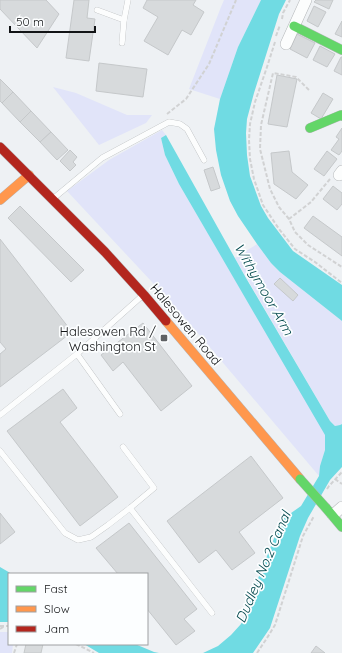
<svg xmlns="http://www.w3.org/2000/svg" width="342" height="653" viewBox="0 0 342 653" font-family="Quicksand,sans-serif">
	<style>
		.green { fill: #e1e4f9 }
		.water { fill: #70dbe3 }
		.building { fill: #d7dadc; stroke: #c5c8ca }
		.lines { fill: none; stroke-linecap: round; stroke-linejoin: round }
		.lane-casing { stroke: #b4b7b9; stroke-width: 6 }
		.street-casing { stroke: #b4b7b9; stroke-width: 12 }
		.fast-casing { stroke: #b4b7b9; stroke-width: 10 }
		.slow-casing { stroke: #b4b7b9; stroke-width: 10 }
		.jam-casing { stroke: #b4b7b9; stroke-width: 10 }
		.path { stroke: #d1d2d3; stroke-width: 2; stroke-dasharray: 4 2; stroke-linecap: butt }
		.lane { stroke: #fcfdfd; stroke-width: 5.5 }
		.street { stroke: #fcfdfd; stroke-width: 11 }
		.fast { stroke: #63d668; stroke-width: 9 }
		.slow { stroke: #ff974d; stroke-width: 9 }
		.jam { stroke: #b3261e; stroke-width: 9 }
		.fast-bridge-casing { stroke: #b4b7b9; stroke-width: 10; stroke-linecap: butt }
		.fast-bridge { stroke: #63d668; stroke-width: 9 }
		.poi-dot { fill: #5f6164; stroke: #fcfeff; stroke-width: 1.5 }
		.labels { text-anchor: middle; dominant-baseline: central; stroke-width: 3.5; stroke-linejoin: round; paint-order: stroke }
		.street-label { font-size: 13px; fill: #121416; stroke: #fcfeff }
		.poi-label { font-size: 13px; fill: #121416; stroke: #fcfeff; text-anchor: end }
		.water-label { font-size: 14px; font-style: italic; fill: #04494d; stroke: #fcfeff }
	</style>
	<rect width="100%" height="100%" fill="#eef1f4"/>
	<g class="green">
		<path d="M224,0H261L238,47L220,99L189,89L221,7Z"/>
		<path d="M53,87L76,93L127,115H152L146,123L99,145Z"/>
		<path d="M162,130L166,135L161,138L165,155L179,184L326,435L325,450L320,466L319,476L180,312L67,191L109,160Z"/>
		<path d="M257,244L271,263L280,272L342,321V424L340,425L335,426L330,421L235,258Z"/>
		<path d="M0,632H9V644H13L12,653H0Z"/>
	</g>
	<g class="water">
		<path d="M261,0H286L279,14L254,93L247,119L246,133L247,155L250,176L261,206L268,218L293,251L342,285V321L280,272L271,263L257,244L238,216L230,201L221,175L216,150L214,129L220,99L238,47Z"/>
		<path d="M166,135L246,278L330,421L335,426L340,425L342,424V467L330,480L308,518L300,536L270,628L253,653H203L218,646L231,635L241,624L247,610L257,581L275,536L284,518L301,506L319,476L320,466L325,450V435L179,184L165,155L161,138Z"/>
		<path d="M0,567L12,574H9V622H0Z"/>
		<path d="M84,644H135L154,652L159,653H99Z"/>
	</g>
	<g class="building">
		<path d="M0,0H46L59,14L37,48L0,9Z"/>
		<path d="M74,0H89L87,18L95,19L89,61L66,58Z"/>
		<path d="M147,0H196L193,5L204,12L191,35L182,30L168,55L144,41L158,17L143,8Z"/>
		<path d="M316,0H333L329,9L314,2Z"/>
		<path d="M314,6L326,12L318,27L307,21Z"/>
		<path d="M342,21V37L335,34Z"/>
		<path d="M297,34L315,43L307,58L290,49Z"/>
		<path d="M320,46L335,54L327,67L313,60Z"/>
		<path d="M341,57H342V75L334,71Z"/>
		<path d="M99,63L147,69L143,97L96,91Z"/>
		<path d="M277,75L297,79L287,127L268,124Z"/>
		<path d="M0,79L13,92L2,103L0,101Z"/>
		<path d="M13,92L31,111L20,122L2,103Z"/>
		<path d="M323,93L333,99L321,119L311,113Z"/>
		<path d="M31,111L51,132L40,142L20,122Z"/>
		<path d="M342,128V151L339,155L331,150L339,139L336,137Z"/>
		<path d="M51,132L68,150L57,160L40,142Z"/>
		<path d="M70,150L77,157L73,162L76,165L70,171L60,161Z"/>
		<path d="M289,151L292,172L308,185L296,199L274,184L271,153Z"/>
		<path d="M327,151L337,159L324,176L314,169Z"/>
		<path d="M213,167L220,188L211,191L204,170Z"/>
		<path d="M333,186L342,193V204L337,210L323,199Z"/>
		<path d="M20,206L84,270L71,282L8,218Z"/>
		<path d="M313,216L342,237V256L304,228Z"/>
		<path d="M0,239L72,332L0,387V354L6,349L0,342Z"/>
		<path d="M280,278L298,295L293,301L274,284Z"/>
		<path d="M143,323L192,386L161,411L123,362L113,371L101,355Z"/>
		<path d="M63,389L77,408L60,422L118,497L80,526L7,431Z"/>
		<path d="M251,456L283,498L239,532L255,553L232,570L216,550L199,563L167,521Z"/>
		<path d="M0,513L15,532L0,544Z"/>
		<path d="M129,523L197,609L184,619L195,631L176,645L147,609V574H118L96,548Z"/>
		<path d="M26,644H43L41,653H24Z"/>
		<path d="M316,646L325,653H311Z"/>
	</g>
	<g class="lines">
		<defs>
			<g id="lane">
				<path d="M97,10L124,20"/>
				<path d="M122,43L124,20L128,0"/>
				<path d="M54,198L102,158L169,122L180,124L187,129L204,160"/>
				<path d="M77,354L120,414"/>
				<path d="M0,415L77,354L142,296"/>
				<path d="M0,451L65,533L78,540L91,537L108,525L130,508L154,488L123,447"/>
				<path d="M130,508L212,613"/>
			</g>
			<g id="street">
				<path d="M286,44L306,0"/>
				<path d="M339,175L342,171"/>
				<path d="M333,515L342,507"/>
			</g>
			<g id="fast">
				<path d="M294,26L342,50"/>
				<path d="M310,128L341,115L342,116"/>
				<path d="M326,508L342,527"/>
			</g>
			<g id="slow">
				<path d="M0,200L29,175"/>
				<path d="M166,321L300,479"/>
			</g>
			<path id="jam" d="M0,147L105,252L144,295L166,321"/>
		</defs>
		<use href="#lane" class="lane-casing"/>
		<use href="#street" class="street-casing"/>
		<use href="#fast" class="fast-casing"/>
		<use href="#slow" class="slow-casing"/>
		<use href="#jam" class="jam-casing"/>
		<g class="path">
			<path d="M282,19L283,13L290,0"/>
			<path d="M276,36L280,25"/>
			<path d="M275,42L267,67L255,102L250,124L249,140L250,159L254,179L263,205L279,229L295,249L315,262L342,283"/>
			<path d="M167,114L186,99L209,64L236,0"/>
			<path d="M330,179L311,202L289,219L295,232L308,245L342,267"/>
			<path d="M289,219L279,207L270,189L260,149L261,125L273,73L296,77L309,90"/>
			<path d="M335,479L342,484"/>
			<path d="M327,489L329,486L342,472"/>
			<path d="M0,626H9"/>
			<path d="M0,629L5,626"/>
			<path d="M76,644L94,653"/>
			<path d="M14,653L17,644"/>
			<path d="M257,653L267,638L275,625L303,536L314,516"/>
		</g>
		<use href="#lane" class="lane"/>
		<use href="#street" class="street"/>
		<use href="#fast" class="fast"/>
		<use href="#slow" class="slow"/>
		<use href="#jam" class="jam"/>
		<defs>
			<path id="fast-bridge" d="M300,479L326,508"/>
		</defs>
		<use href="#fast-bridge" class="fast-bridge-casing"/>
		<use href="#fast-bridge" class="fast-bridge"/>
	</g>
	<rect class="poi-dot" x="160" y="334" width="8" height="8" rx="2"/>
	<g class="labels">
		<g class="street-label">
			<text transform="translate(186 324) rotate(50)">Halesowen Road</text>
		</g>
		<g class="poi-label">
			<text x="156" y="331">Halesowen Rd /<tspan x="156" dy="15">Washington St</tspan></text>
		</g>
		<g class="water-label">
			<text transform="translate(264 289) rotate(60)">Withymoor Arm</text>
			<text transform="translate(263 567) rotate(-67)">Dudley No.2 Canal</text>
		</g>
	</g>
	<rect x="8" y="573" width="140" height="72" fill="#fcfeff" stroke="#9ea0a2"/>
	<rect x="16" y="586" width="20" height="6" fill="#63d668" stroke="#9ea0a2"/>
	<text x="44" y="593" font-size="12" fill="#121416">Fast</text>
	<rect x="16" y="606" width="20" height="6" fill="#ff974d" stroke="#9ea0a2"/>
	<text x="44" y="613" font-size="12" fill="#121416">Slow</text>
	<rect x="16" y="626" width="20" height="6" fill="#b3261e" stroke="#9ea0a2"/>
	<text x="44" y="633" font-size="12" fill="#121416">Jam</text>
	<path d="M10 26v6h85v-6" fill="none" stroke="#121416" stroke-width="2"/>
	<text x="16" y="26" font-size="12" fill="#121416" stroke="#fcfeff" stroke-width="3" paint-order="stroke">50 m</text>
</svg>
